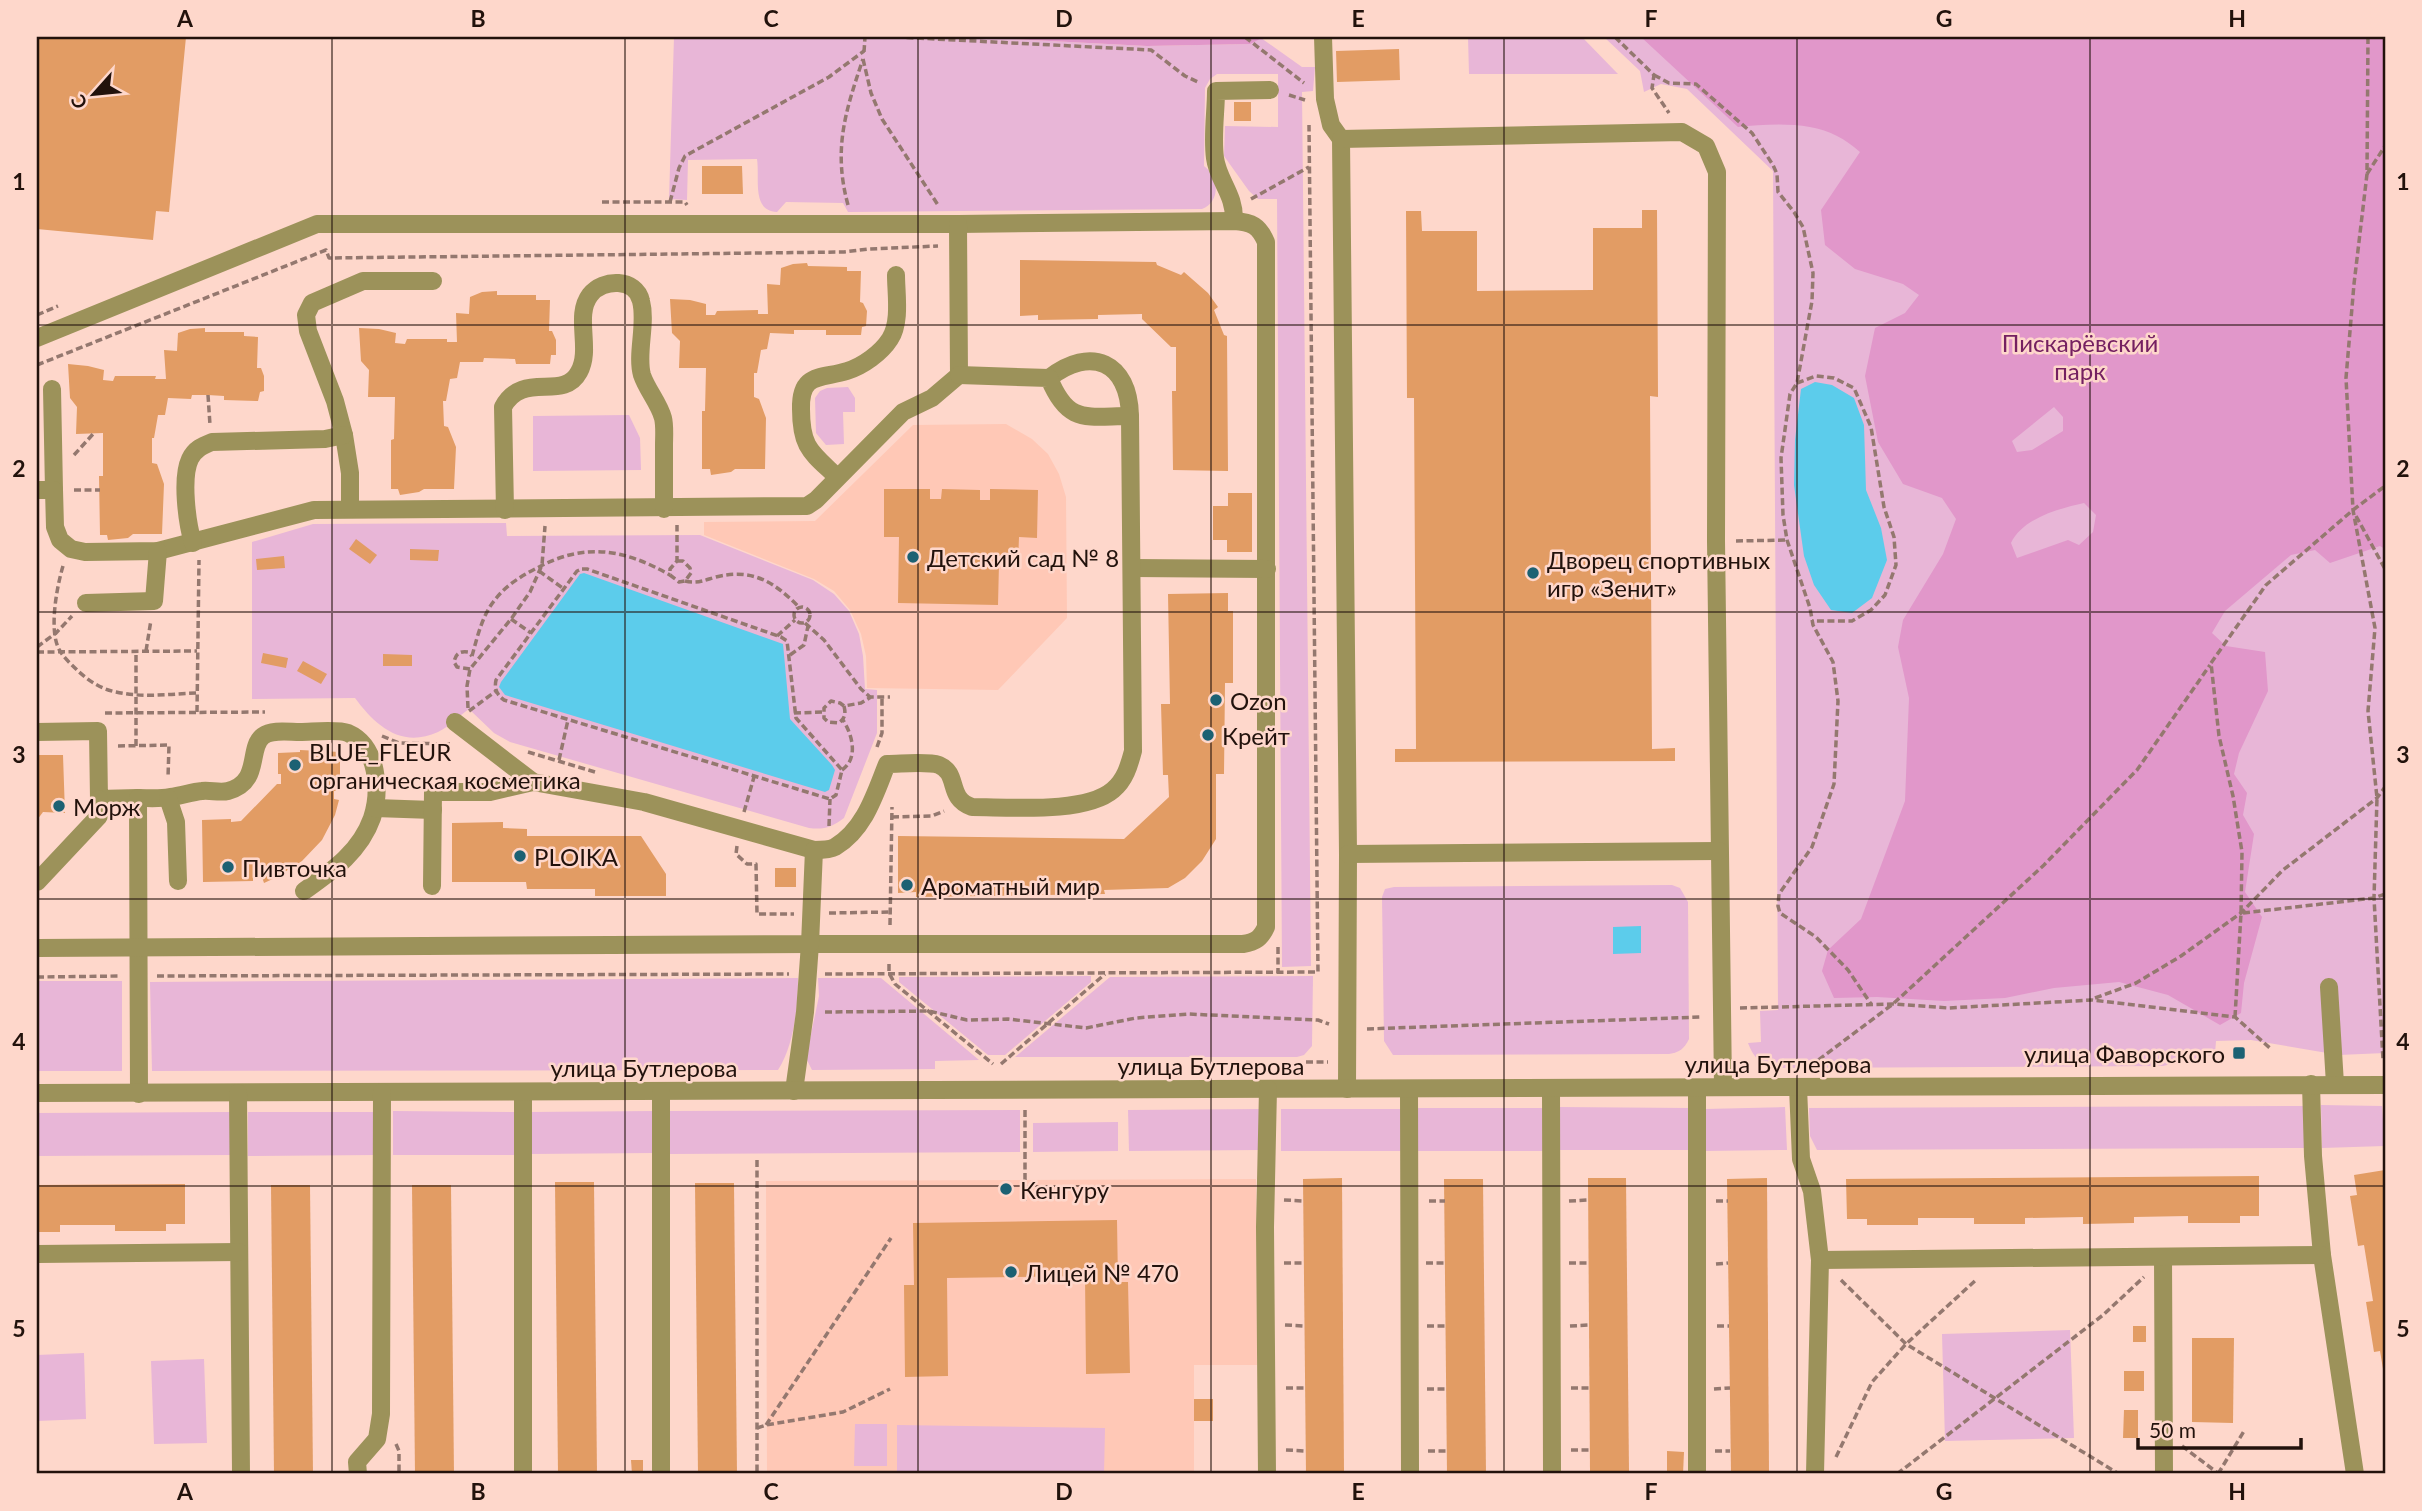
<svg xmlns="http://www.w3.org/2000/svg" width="2422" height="1511" viewBox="0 0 2422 1511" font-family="Lato,sans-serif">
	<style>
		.built { fill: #ffc8b6 }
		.green { fill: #e8b6d7 }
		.forest { fill: #e197ca; fill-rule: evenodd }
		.water { fill: #5ccceb }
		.building { fill: #e29c64 }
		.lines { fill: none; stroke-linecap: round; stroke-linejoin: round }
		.path { stroke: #94786f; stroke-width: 3.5; stroke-dasharray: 7 3.5; stroke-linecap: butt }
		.minor { stroke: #9c925a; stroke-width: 18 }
		.grid { fill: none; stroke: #22120c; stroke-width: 2; stroke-opacity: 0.55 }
		.poi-dot { fill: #1c6173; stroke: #fed7cb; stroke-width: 2.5 }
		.labels { text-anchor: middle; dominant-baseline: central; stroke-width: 5; stroke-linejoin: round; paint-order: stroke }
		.park-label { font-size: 24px; fill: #752061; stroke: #fed7cb }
		.poi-label { font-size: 24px; fill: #22120c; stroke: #fed7cb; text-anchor: start }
		.street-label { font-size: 24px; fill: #22120c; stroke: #fed7cb }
		.neatline { fill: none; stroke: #22120c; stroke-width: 2.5 }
		.grid-label { font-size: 23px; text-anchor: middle; font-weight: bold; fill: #22120c }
	</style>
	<rect width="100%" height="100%" fill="#fed7cb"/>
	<g class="built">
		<path d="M1006,424L1032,439L1048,454L1059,474L1066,497L1067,618L998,690L867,688L866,656L861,634L850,610L834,591L814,579L704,535V522L815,521L913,425Z"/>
		<path d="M1256,1179L1257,1365H1194V1474H767L766,1181Z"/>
	</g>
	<g class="green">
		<path d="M674,37H972L1147,46L1249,44L1261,38L1302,67H1315L1313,91L1302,92L1311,966L1282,967L1277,199H1258L1249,191L1224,156L1225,126L1278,127V74H1217L1210,79L1205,88L1204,166C1219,177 1221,201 1202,209L848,212L843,203L786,202L777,212C751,211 760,178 757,159L688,160L687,200L669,199Z"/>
		<path d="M1468,37H1582L1618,74H1469Z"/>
		<path d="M1604,37H2385V1053L2339,1055L2251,1040L2216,1041L2215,1054L2163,1066L1769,1068C1758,1061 1753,1056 1748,1043L1761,1042L1760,1011L1778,1010L1773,171L1687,89L1661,84L1644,92L1640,71Z"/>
		<path d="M848,387L855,398V412H843L844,444L826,445L816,433L815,398L820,391L827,388Z"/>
		<path d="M629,415L640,438L641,470L533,471V416Z"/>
		<path d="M506,523L507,536L700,535L813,580L834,594L849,611L859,634L863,656L865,689L877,690V733L844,818C832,827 824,830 809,828L510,742L494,733L469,709C459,716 449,727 438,732C401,749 375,725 355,698L252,699V542L313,524Z"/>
		<path d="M1672,885L1680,888L1688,902L1689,1039C1684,1049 1680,1052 1669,1054L1393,1055L1384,1041L1382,897L1385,889L1394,887Z"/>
		<path d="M1091,976V982L1005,1055H988L899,982V977Z"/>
		<path d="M1313,976L1312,1046L1304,1055L1297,1057H1015L1110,977Z"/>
		<path d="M798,978C798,1007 794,1045 778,1070L152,1071L150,982Z"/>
		<path d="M818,978H881L979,1060L935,1061V1069L812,1070L806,1058L819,996Z"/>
		<rect x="37" y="981" width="85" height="90"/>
		<path d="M2321,1105L2382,1106L2385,1146L2322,1148Z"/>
		<path d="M2303,1106L2305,1148L1817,1150L1810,1136L1809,1108Z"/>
		<path d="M1557,1107L1689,1108V1150H1558Z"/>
		<path d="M1785,1107L1787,1150L1705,1151V1109Z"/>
		<path d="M1417,1108H1545V1151H1416Z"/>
		<path d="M1260,1109V1150L1129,1151L1128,1110Z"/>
		<rect x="1281" y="1109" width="121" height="42"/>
		<path d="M1020,1110V1152L669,1154L668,1111Z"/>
		<path d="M393,1111L515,1112V1155H393Z"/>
		<path d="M654,1111V1153L530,1154L529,1112Z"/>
		<path d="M231,1112V1155L37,1156V1113Z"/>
		<path d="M248,1112H376V1155L248,1156Z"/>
		<path d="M1118,1122V1151L1033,1152V1123Z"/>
		<path d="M2070,1330L2074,1438L1945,1441L1942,1334Z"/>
		<path d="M84,1353L86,1419L37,1421V1355Z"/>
		<path d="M204,1359L207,1443L154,1444L151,1361Z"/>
		<path d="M855,1424H887V1466H854Z"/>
		<path d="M897,1425L1105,1428L1104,1474H897Z"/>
	</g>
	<g class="forest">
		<path d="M972,37H1264L1250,44L1147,46Z"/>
		<path d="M1641,37H2385V549L2380,546L2330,563L2315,550L2291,555L2225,611L2212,633L2226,646L2265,652L2268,691L2239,753L2234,774L2247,793L2243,815L2254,834L2245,892L2262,917L2244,983L2241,1013L2220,1025L2168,995L2119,982L2054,988L2005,998L1944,1001L1877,997L1834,998L1822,971L1828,950L1861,919L1905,801L1909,698L1898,647L1903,620L1943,554L1956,519L1942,498L1903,484L1878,442L1865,376L1875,328L1905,313L1919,295L1903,284L1855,269L1825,245L1821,210L1860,152C1853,146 1845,140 1837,136C1810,121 1768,124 1738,127ZM2054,407L2063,417V431L2032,450L2017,452L2012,441ZM2084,503L2096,515L2093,532L2079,545L2068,540L2017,558L2011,543C2023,518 2058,509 2084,503Z"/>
	</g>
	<g class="water">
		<path d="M1815,382L1832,385L1854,398L1864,425L1866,490L1881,528L1887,560L1872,598L1852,613L1831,610L1814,585L1804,556L1794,485L1795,440L1801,389Z"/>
		<path d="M584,573L783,644L790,719L832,765L835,770L829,790L825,792L505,695L499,687L501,682L580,574Z"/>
		<path d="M1641,926V953L1613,954V927Z"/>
	</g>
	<g class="building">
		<path d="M37,37H186L169,212L156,211L153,240L37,229Z"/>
		<path d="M1399,49L1400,80L1337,82L1336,51Z"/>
		<rect x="1234" y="102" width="17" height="19"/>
		<path d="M702,166H742L743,194H702Z"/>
		<path d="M1642,210H1657L1658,397L1650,396L1652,749L1675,748V761L1395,762V749H1416L1414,398H1407L1406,211H1421L1422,231H1477V291L1593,290V228H1642Z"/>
		<path d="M1020,260L1156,262L1157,265L1181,275L1184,272L1208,293L1218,307L1214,310L1224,335L1227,336L1228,471L1173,470L1172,391H1176V347H1171L1142,319V314L1098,315V319L1038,320V315L1020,316Z"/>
		<path d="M807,263L808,266L847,267V271H861L860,302L863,303L867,311L866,326L862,327L861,335H826V330H794V334L770,333L767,349L761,350L757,373H754V397L759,399L766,418L765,469H735L731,472L711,475L710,469H702V411H705L706,368H679L680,341L672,333L670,299L690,300L706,304V315H715L717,311L758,310V314H768L767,284L780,285L781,268L793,264Z"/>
		<path d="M497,291V295H536V300H550L549,331H552L556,340V355H551L550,364H516L515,359L484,358L483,362H460L457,378L450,379L446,401H443L444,426L448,427L456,447L454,489H424L419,492L400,495L398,489H391V440L394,439L395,397H368L369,370L361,361L359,328L379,329L396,333L395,343L405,344L407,339H447V342H457L456,313L469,314L470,297L482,292Z"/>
		<path d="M205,328V332H244V336L258,337L257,368H261L264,376V391L260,392L258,401L224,400V396L208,395H192L191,399L168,398L165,415H158L154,438H152V463L157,464L164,484L162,534H133L128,538L108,540L107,535H100L99,476H103V433L76,434L77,407L70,398L68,364L88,366L104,370L103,380L113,381L115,376H156L155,379H166L164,350L177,351L178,333L190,329Z"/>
		<path d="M884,489H930V499H941L942,489L980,490V500H990V489L1038,490L1037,538L1019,537L1018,563H999L998,605L898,603L899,537H884Z"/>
		<path d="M1228,493H1252V552H1227V540H1213V506H1228Z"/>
		<path d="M356,539L377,555L370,564L349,549Z"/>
		<path d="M410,549L439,550L438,561L410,560Z"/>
		<path d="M284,556L285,568L257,570L256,559Z"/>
		<path d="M1228,593V611H1233V683H1225L1224,774H1216V839L1202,861L1185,878L1168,888L1104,890L1105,894L916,897V892L898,893V836L1124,839L1169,797L1168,775H1163L1161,704H1170L1168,594Z"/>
		<path d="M263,653L288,658L286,668L261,663Z"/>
		<path d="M383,654L412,655V666H383Z"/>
		<path d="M303,661L327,674L321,684L297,671Z"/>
		<path d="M300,750L340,752V791H334V799L339,800L335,815L322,840L302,861L277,877L264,883L262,877H253V881L203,882L202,820L231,819V822L241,821L277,784H281V774H278V753L300,752Z"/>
		<path d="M37,755H63L65,813L43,812L37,820Z"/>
		<path d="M503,822V828L527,829V836H641L666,874V896H595V889H527L526,882H452V823Z"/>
		<rect x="775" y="868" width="21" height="19"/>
		<path d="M2385,1170V1375H2384L2380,1351L2374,1352L2366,1302L2373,1301L2364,1245L2358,1246L2350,1196L2357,1195L2354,1175Z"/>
		<path d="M2259,1176V1216H2240V1223H2188V1216L2134,1217V1223L2083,1224V1217L2025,1218V1224H1974V1218H1918V1225H1867V1219H1847L1846,1179Z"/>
		<path d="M1342,1178L1344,1472L1306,1473L1303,1179Z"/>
		<path d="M1588,1178H1626L1629,1472H1590Z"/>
		<path d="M1767,1178L1769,1473H1731L1727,1179Z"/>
		<path d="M1444,1179H1483L1486,1473H1447Z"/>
		<path d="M555,1182H594L597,1474H558Z"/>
		<path d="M695,1183H734L737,1474H698Z"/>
		<path d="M185,1184V1224H166V1231H115V1225H60V1232H37V1185Z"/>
		<path d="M271,1185H310L313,1474H274Z"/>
		<path d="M412,1185H451L454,1474H415Z"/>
		<path d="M1117,1220L1118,1282H1128L1130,1373L1086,1374L1085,1276L947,1278L948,1376L905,1377L904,1285H914L913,1223Z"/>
		<rect x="2133" y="1326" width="13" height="16"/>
		<path d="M2192,1338H2234L2233,1423L2192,1422Z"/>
		<rect x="2124" y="1371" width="20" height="20"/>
		<rect x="1194" y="1399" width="19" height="22"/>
		<path d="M2124,1410H2138V1438H2123Z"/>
		<path d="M1667,1451L1684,1452L1683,1474H1667Z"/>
		<path d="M631,1460H643V1474H632Z"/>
	</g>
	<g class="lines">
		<g class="path">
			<path d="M896,37L1151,50L1185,76L1198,82"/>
			<path d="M1245,37L1304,83"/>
			<path d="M1615,37L1654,75L1652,88L1669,113"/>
			<path d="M2368,37L2367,174L2354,284L2346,378L2353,510L2375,628L2368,711L2377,798L2374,898L2383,1060H2385"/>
			<path d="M864,52L865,37"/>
			<path d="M863,59L871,93L882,119L938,205"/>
			<path d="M1654,75L1669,83L1696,84L1752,133L1773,165L1777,174L1778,192L1794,212L1803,227L1813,273L1812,301L1797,383L1790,394L1781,458L1783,515L1787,540L1810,608L1813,625L1833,662L1838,701L1834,784L1812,847L1779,894L1778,906L1780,913L1816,937L1848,970L1871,1004"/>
			<path d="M1289,95L1305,100"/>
			<path d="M2367,174L2385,146"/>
			<path d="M1251,199L1309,167"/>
			<path d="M602,202H685L687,205"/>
			<path d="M670,202L679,168L685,156L829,77L864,51"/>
			<path d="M848,205C833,150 845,112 863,59"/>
			<path d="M37,315L58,306"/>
			<path d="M37,365L326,250L329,258L844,252L869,249L938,246"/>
			<path d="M1797,383L1816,376L1834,378L1854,388L1871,427L1884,507L1894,537L1896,565L1885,595L1871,610L1852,621H1812"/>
			<path d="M208,395L210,425"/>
			<path d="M74,455L94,433"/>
			<path d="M74,490H100"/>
			<path d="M2356,516L2385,569"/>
			<path d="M1736,541L1787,540"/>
			<path d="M677,561H683L690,568L691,573L685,581L679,582L670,575V569L677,561V525"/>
			<path d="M63,566C57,586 48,632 60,651C64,658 72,665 78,671C89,681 101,689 116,692C142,698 170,694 197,693"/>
			<path d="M582,569H587L781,637L787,641L796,718L842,770L836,795L830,799L504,700C497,695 494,689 496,680L577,571Z"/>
			<path d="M539,571L564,589"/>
			<path d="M685,581C697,584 705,580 716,577C753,568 774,582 799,607"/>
			<circle cx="802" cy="615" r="8"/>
			<path d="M511,619L531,633"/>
			<path d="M805,623L824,640L861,689L870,697"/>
			<path d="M777,636L795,620"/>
			<path d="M37,647L56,633L72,616"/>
			<path d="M146,651L151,620"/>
			<path d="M37,652L197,651"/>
			<path d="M790,655L804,645L808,626"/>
			<path d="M472,656C477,638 482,616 494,601C505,586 521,576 537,568C585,542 624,549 670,575"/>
			<path d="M470,669L457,667L454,662C456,653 460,651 468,652L472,656"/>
			<path d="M844,706C846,714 845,718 839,723L828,722L824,718V708L831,701L840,703L844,706L861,703L871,697H890"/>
			<path d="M468,708L467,686L470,669L511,619L530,592L542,565L545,526"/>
			<path d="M469,711L496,691"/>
			<path d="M197,712L199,560"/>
			<path d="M105,713L265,712"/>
			<path d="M794,713L823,712"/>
			<path d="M382,736L399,743L450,744"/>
			<path d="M118,746L169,745L168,778"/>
			<path d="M136,746V651"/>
			<path d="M877,747L882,733V697"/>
			<path d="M528,752L595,772"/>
			<path d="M559,760L568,720"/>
			<path d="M842,770C859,758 852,734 843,720"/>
			<path d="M744,812L754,777"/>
			<path d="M892,817L932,816L944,811"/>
			<path d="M829,826L830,799"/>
			<path d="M737,846L736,854L747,864H756L757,914H794"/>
			<path d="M829,913L890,912"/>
			<path d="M2243,913L2374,898L2385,894"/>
			<path d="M890,925L892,807"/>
			<path d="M1278,947V973"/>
			<path d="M889,964V973L895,984L993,1064"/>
			<path d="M825,974L1318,972L1309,125"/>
			<path d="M157,976L789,974"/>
			<path d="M37,977L121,976"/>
			<path d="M2095,998L2136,983L2181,956L2241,913L2283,870L2377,798L2385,787"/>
			<path d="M1740,1008L1893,1004L1948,1008L2092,1000L2235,1017L2271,1049"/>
			<path d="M825,1012L929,1011L967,1020L1008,1019L1086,1028L1136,1018L1188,1014L1318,1020L1329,1024"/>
			<path d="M2235,1017L2241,913L2242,852L2233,796L2219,736L2211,663L2266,585L2353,510L2385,486"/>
			<path d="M1367,1029L1702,1017"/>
			<path d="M1306,1062H1328"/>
			<path d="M1001,1064L1105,974"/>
			<path d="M1812,1068L1817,1061L1893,1004L2044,865L2137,770L2210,665"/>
			<path d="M1025,1110V1204"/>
			<path d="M757,1160V1474"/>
			<path d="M1284,1200L1303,1201"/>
			<path d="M1429,1201H1445"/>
			<path d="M1569,1201L1588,1200"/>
			<path d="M1716,1201H1728"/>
			<path d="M1284,1263H1303"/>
			<path d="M1426,1263H1445"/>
			<path d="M1569,1263H1588"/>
			<path d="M1716,1264L1728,1263"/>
			<path d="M1841,1280L1906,1344L2119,1474"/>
			<path d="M1285,1325L1304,1326"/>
			<path d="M1427,1326H1446"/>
			<path d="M1570,1326L1589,1325"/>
			<path d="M1717,1326H1729"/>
			<path d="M1286,1388H1305"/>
			<path d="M1571,1388H1589"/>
			<path d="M1427,1389H1446"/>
			<path d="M1714,1389L1730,1388"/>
			<path d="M766,1425L891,1238"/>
			<path d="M757,1428L766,1425L843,1412L890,1389"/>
			<path d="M396,1444L399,1451V1474"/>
			<path d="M2182,1446L2219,1474"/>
			<path d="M1286,1450L1305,1451"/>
			<path d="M1571,1450H1590"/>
			<path d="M1428,1451H1447"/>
			<path d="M1715,1451H1730"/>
			<path d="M1836,1457L1872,1382L1906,1344L1977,1279"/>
			<path d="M1897,1474L2103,1315L2144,1277"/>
			<path d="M2218,1474L2244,1431"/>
		</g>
		<g class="minor">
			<path d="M1323,37L1325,99L1331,125L1341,139L1348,854L1347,1089"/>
			<path d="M1341,139L1682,132L1706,146L1717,172L1716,541L1723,1087"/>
			<path d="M1234,221C1235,194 1218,181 1215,158C1212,136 1216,112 1216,91L1270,90"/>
			<path d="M37,338L317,224H958L1234,221C1252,222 1259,226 1266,242V927C1261,938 1256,942 1243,944H810L805,1012L794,1091"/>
			<path d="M1049,378C1091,345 1129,362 1130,416"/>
			<path d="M52,389L54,490"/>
			<path d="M837,477C811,452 801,448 801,409C800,372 821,379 847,371C863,366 881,353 890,339C901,322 896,294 896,275"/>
			<path d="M37,490H54L55,527L60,540L71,549L85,552L158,551L314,510L807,506L816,500L903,412L932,398L959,375L958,224"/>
			<path d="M350,509V473L344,435L335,401L308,331L306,315L312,303L363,281H433"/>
			<path d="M505,510L503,407C523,370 563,402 579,372C592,349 574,316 590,295C603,278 636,278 641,301C647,324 636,354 642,375C647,390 659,403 663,418C665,426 664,437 664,445C664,466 664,487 664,509"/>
			<path d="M193,543C187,523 181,478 190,459C195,449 202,446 212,442L325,439L344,435"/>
			<path d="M1133,568L1267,569"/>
			<path d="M86,603L154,601L158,551"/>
			<path d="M455,722L533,782L644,802L814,850"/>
			<path d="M37,732L98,731L99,799L138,798L139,1094"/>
			<path d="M138,798C149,798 160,799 170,797C181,796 191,792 202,791C210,790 220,793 228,791C262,782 247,748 263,736C272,729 289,732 300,732C312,732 337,729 348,733C378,746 381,791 372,818C360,852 332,871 304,891"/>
			<path d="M168,798L176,822L178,881"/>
			<path d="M375,808L433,810"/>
			<path d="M1348,854L1719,851"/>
			<path d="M37,882L99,816V799"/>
			<path d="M432,886L433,792H490L533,782"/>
			<path d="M37,948L810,944L814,850C821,850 830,850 835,847C865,829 875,794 887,764C901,764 927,761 939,765C960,774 946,798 972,807C1009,807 1085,814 1113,790C1125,780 1129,766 1133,751L1130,416C1086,416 1068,425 1049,378L959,375"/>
			<path d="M2329,987L2335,1084"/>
			<path d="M2311,1084L2313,1156L2322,1255L2355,1474"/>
			<path d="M1798,1087L1801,1159L1812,1191L1820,1260L1815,1474"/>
			<path d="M1551,1088L1552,1474"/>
			<path d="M1697,1088V1474"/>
			<path d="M1409,1089L1410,1474"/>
			<path d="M523,1092V1474"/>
			<path d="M37,1093L2385,1085"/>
			<path d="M238,1093L241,1474"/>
			<path d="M37,1254L239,1252"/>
			<path d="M2163,1258L2164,1474"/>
			<path d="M1820,1260L2322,1255"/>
			<path d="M358,1474L357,1462L377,1439L381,1414L382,1092"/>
			<path d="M661,1474V1092"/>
			<path d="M1267,1474L1265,1227L1268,1089"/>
		</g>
	</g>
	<path class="grid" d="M332,37V1474M625,37V1474M918,37V1474M1211,37V1474M1504,37V1474M1797,37V1474M2090,37V1474M37,325H2385M37,612H2385M37,899H2385M37,1186H2385"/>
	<g class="poi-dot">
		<circle cx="913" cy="557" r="7"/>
		<circle cx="1533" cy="573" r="7"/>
		<circle cx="1216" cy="700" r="7"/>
		<circle cx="1208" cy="735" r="7"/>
		<circle cx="295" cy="765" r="7"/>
		<circle cx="59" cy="806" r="7"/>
		<circle cx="520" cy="856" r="7"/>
		<circle cx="228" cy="867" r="7"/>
		<circle cx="907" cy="885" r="7"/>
		<rect x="2232" y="1046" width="14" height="14" rx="3.5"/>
		<circle cx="1006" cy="1189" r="7"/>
		<circle cx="1011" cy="1272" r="7"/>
	</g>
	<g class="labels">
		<g class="park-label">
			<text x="2080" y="342">Пискарёвский<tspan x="2080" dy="28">парк</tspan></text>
		</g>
		<g class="poi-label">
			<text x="927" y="557">Детский сад № 8</text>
			<text x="1547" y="559">Дворец спортивных<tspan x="1547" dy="28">игр «Зенит»</tspan></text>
			<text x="1230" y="700">Ozon</text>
			<text x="1222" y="735">Крейт</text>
			<text x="309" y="751">BLUE_FLEUR<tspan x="309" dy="28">органическая косметика</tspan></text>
			<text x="73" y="806">Морж</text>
			<text x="534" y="856">PLOIKA</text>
			<text x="242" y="867">Пивточка</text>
			<text x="921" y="885">Ароматный мир</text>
			<text x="2225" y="1053" text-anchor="end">улица Фаворского</text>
			<text x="1020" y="1189">Кенгуру</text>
			<text x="1025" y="1272">Лицей № 470</text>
		</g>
		<g class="street-label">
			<text x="1778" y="1063">улица Бутлерова</text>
			<text x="1211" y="1065">улица Бутлерова</text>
			<text x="644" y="1067">улица Бутлерова</text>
		</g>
	</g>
	<rect width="2422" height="1511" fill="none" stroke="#fed7cb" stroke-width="77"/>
	<g transform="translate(94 94) rotate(243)" stroke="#fed7cb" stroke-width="5" paint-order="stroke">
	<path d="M0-5L12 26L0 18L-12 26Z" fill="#22120c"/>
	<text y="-10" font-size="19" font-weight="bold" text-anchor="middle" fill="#22120c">С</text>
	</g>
	<path d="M2138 1438v10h163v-10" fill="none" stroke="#22120c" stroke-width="3.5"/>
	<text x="2149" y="1438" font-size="21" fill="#22120c" stroke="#fed7cb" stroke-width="5" paint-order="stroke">50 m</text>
	<rect x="38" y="38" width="2346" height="1434" class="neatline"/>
	<g class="grid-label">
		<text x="185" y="27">A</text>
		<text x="478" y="27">B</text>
		<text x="771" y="27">C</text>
		<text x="1064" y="27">D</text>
		<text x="1358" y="27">E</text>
		<text x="1651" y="27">F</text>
		<text x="1944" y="27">G</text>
		<text x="2237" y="27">H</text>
		<text x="19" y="190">1</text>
		<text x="2403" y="190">1</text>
		<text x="19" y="477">2</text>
		<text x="2403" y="477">2</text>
		<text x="19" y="763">3</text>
		<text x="2403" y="763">3</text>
		<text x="19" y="1050">4</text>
		<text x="2403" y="1050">4</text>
		<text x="19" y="1337">5</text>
		<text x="2403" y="1337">5</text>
		<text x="185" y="1500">A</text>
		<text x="478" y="1500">B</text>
		<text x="771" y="1500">C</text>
		<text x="1064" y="1500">D</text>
		<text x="1358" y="1500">E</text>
		<text x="1651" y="1500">F</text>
		<text x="1944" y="1500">G</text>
		<text x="2237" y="1500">H</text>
	</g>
</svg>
